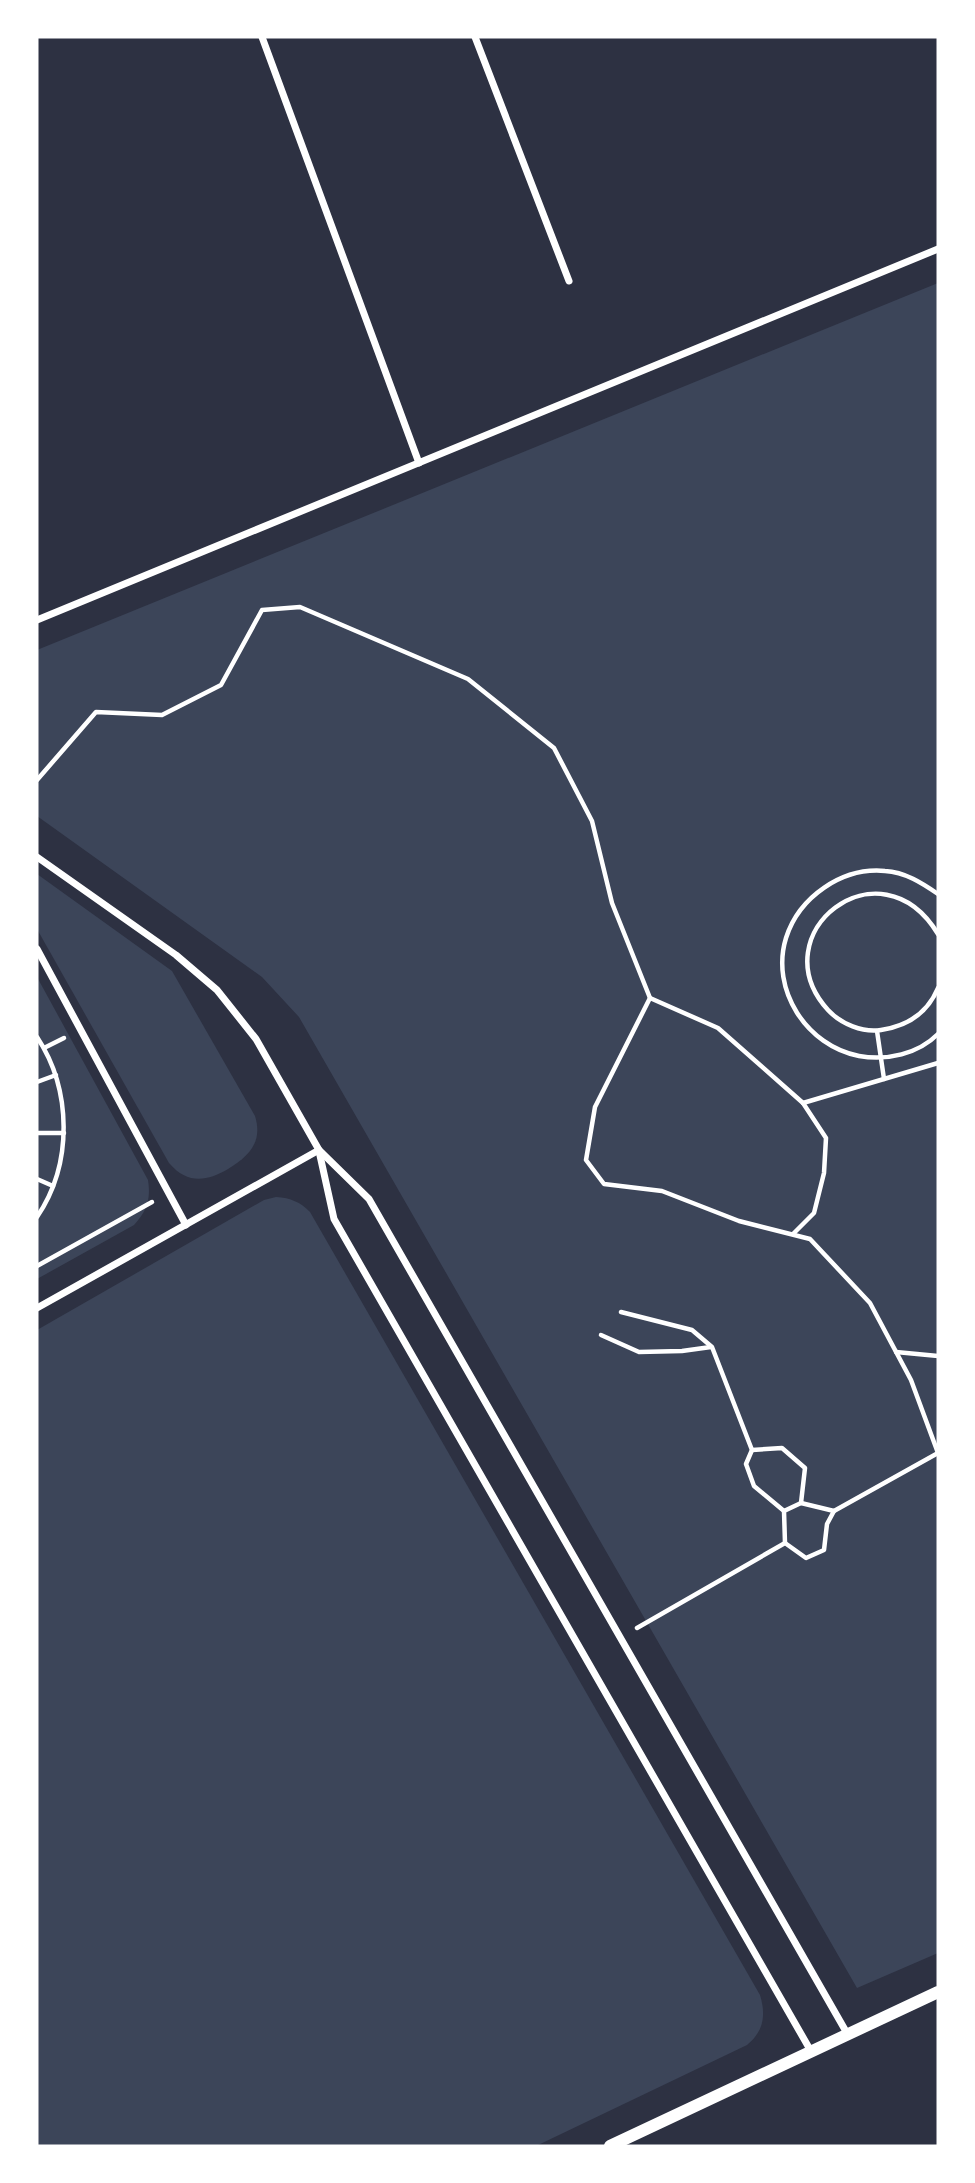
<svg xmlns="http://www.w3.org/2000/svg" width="975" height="2183" viewBox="0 0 975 2183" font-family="'DejaVu Sans',sans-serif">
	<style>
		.green { fill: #3c4559 }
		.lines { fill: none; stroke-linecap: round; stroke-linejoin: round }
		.path { stroke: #fff; stroke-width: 4.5 }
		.minor { stroke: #fff; stroke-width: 7 }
		.tertiary { stroke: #fff; stroke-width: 12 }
	</style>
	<rect width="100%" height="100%" fill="#2d3142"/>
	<g class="green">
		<path d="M938,283V1953L857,1988L299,1017L262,977L37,816V650Z"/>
		<path d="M37,874L172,971L255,1116C263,1142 249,1156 228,1169C206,1182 187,1184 169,1163L37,929Z"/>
		<path d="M37,977L148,1180C151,1199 147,1211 134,1225L37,1279Z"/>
		<path d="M276,1197C291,1198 300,1202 310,1212L760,1995C766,2015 764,2031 747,2045L536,2146H37V1330L264,1200Z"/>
	</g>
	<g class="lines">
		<g class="path">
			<path d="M37,780L96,712L162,715L221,685L262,610L300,607L468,679L554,748L592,821L612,903L650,998L595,1107L586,1160L604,1184L662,1191L739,1221L810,1239L870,1303L911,1380L938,1453"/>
			<path d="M938,894C922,883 905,872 885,871C842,867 799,897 786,938C770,990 807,1046 859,1056C887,1061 918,1054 938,1034"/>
			<path d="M938,934C880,838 759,934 828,1010C841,1024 863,1033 881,1030C908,1026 928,1012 938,988"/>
			<path d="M650,998L718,1028L803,1103L826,1138L824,1173L814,1213L793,1234"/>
			<path d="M877,1031L884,1079"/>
			<path d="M37,1037C72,1090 73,1164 37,1217"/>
			<path d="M44,1048L64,1038"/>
			<path d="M37,1082L56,1075"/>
			<path d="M803,1103L938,1063"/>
			<path d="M37,1133H64"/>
			<path d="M37,1179L53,1186"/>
			<path d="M37,1266L152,1202"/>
			<path d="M621,1312L692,1330L712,1347L752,1450L746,1464L754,1486L784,1511"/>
			<path d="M601,1335L639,1352L682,1351L711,1347"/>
			<path d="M896,1352L938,1356"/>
			<path d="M752,1450L782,1448L805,1468L801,1503"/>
			<path d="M785,1543L784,1511L801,1503L834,1511"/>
			<path d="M637,1628L785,1543L806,1558L824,1550L827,1524L834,1511L938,1453"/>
		</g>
		<g class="minor">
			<path d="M262,37L419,463"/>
			<path d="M475,37L569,281"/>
			<path d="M37,620L938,249"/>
			<path d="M37,857L176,955L217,990L256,1039L319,1150L369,1199L848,2035"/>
			<path d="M37,949L186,1225"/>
			<path d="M319,1151L334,1219L812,2053"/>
			<path d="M37,1308L319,1150"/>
		</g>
		<path class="tertiary" d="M610,2146L938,1992"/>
	</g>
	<rect width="975" height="2183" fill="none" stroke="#ffffff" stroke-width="77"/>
</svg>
